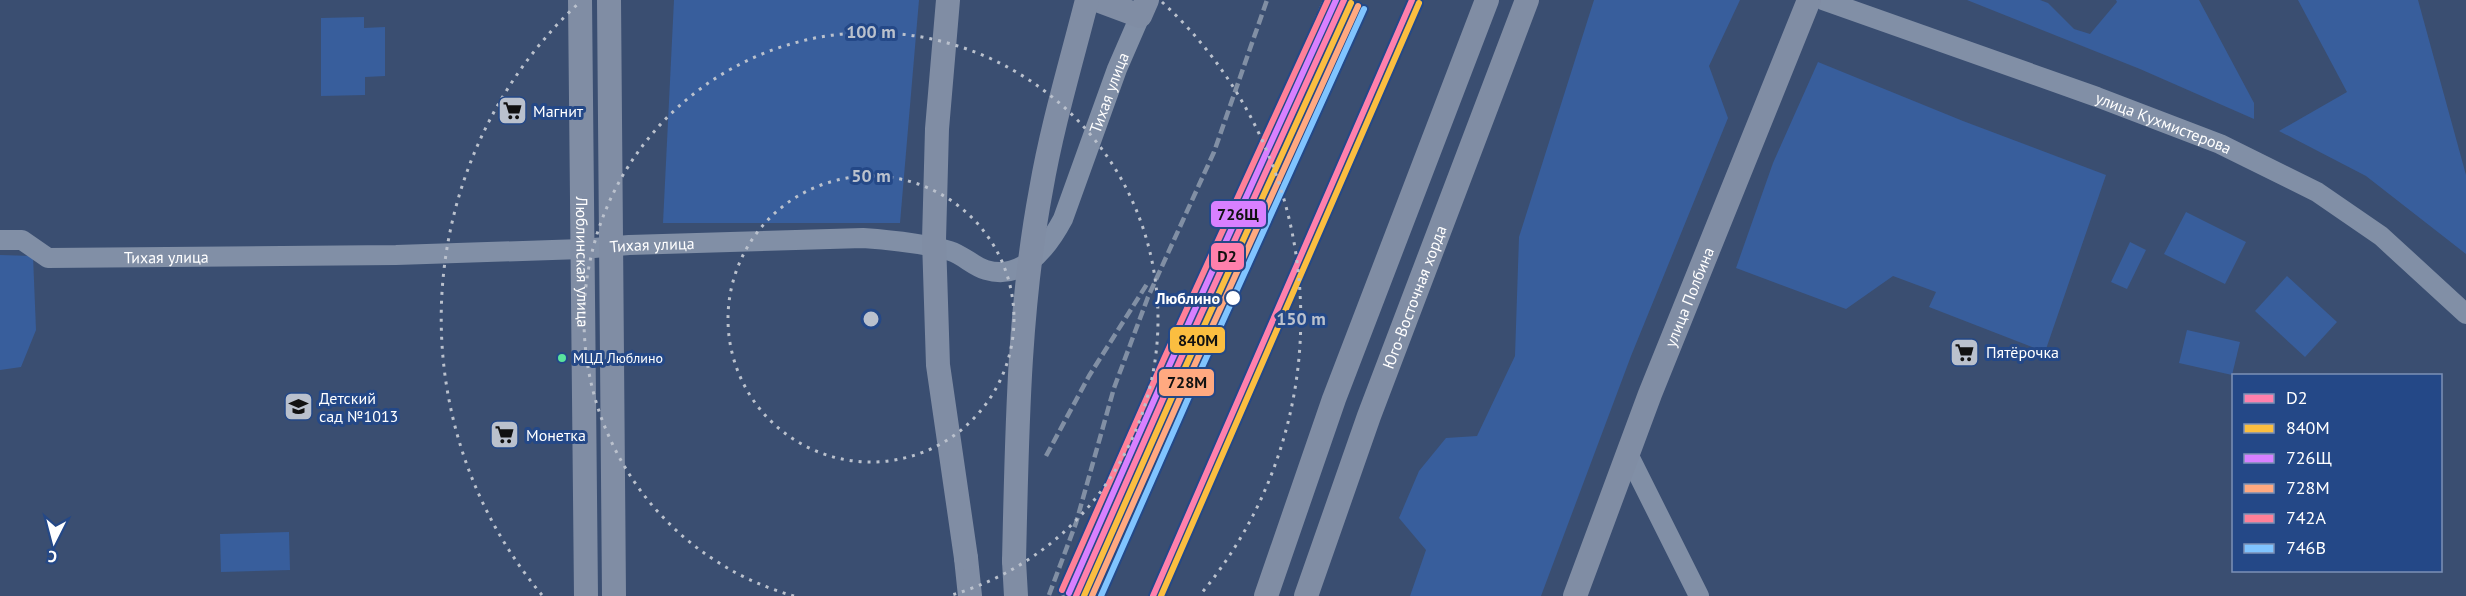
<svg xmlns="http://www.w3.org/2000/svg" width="2466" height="596" viewBox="0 0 2466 596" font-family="'PT Sans',sans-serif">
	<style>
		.green { fill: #385e9c }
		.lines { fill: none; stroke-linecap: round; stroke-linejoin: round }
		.minor { stroke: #818fa6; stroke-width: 20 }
		.major { stroke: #808da4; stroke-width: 24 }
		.rail { stroke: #818fa4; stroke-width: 4.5; stroke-dasharray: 10 4.5; stroke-linecap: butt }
		.major-bridge { stroke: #808da4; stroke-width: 24 }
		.rail-1-casing { stroke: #244887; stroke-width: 10 }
		.rail-2-casing { stroke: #244887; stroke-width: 10 }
		.rail-3-casing { stroke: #244887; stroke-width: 10 }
		.rail-4-casing { stroke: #244887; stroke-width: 10 }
		.rail-5-casing { stroke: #244887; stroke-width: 10 }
		.rail-6-casing { stroke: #244887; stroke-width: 10 }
		.rail-1 { stroke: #ff80ac; stroke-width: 6 }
		.rail-2 { stroke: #fbbe40; stroke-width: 6 }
		.rail-3 { stroke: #d880ff; stroke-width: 6 }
		.rail-4 { stroke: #ffa980; stroke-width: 6 }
		.rail-5 { stroke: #ff8098; stroke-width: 6 }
		.rail-6 { stroke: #80c4ff; stroke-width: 6 }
		.ring { fill: none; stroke: #bac1cd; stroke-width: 3; stroke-dasharray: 3 6 }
		.stop-dot { fill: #fff; stroke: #244887; stroke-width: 2 }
		.bus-dot { fill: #5ae49d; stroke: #244887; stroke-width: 2 }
		.labels { text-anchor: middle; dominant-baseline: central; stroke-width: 6; stroke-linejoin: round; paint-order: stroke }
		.bus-label { font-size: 14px; fill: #fff; stroke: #244887; text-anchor: start }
		.street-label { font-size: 16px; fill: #fff; stroke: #244887 }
		.poi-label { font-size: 16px; fill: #fff; stroke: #244887; text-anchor: start }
		.stop-label { font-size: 16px; font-weight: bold; fill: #fff; stroke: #244887; text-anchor: end }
		.centre { fill: #bac1cd; stroke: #244887; stroke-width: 3 }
		.ring-label { font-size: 18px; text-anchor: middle; font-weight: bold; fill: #bac1cd; stroke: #244887; stroke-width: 6; stroke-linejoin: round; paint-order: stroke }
		.line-badge { stroke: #244887; stroke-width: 2 }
		.pale-badge-label { font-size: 16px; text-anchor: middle; font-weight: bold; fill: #111 }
	</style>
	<rect width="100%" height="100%" fill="#3a4e71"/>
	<g class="green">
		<path d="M674,0H919L900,223H663Z"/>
		<path d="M1594,0H1740L1709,66L1728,118L1631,356L1541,596H1410L1426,550L1399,518L1419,471L1446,438L1477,436L1515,356L1519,237Z"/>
		<path d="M1967,0H2040L2048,3L2074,29L2090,34L2117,2L2116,0H2199L2254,103V119L2140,69Z"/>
		<path d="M2298,0H2418L2466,175V254L2366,176L2279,131L2347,92Z"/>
		<path d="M364,17V28L385,27V76L365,77V95L321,96V18Z"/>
		<path d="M1818,62L1963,121L2106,175L2045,352L1929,307L1936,292L1893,276L1846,309L1736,268L1773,163Z"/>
		<path d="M2186,212L2246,242L2225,284L2164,254Z"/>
		<path d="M2130,242L2146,250L2127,289L2111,282Z"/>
		<path d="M0,255L33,256L36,330L21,367L0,370Z"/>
		<path d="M2287,276L2337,322L2305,357L2255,311Z"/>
		<path d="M2187,330L2240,342L2232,375L2179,363Z"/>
		<path d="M289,532L290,570L221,572L220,534Z"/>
	</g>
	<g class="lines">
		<g class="minor">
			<path id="s1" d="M1823,0L2097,97L2220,144L2317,192L2381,236L2466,314"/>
			<path id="s2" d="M0,240H22L48,258L396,255L582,249L629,245L863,238C891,240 923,243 950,251C963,255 973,266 986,270C1023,281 1048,247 1063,219L1117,69L1140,16"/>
			<path d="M1628,454L1699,596"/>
		</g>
		<g class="major">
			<path id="s3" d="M580,0L586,596"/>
			<path d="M609,0L614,596"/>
			<path d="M1097,0L1140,16L1147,0"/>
			<path d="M966,558L970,596"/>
			<path d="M1014,561L1016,596"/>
			<path d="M1266,596L1334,399L1487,0"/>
			<path id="s4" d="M1306,596L1369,416L1527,0"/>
			<path id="s5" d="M1575,596L1650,394L1809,0"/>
		</g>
		<g class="rail">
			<path d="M1046,456L1089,376L1147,284"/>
			<path d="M1049,595L1076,523L1114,388L1148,297L1214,152L1267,0"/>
			<path d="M1063,596L1325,0"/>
		</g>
		<g class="major-bridge">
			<path d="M948,0L937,129L934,240L938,365L966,558"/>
			<path d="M1014,561C1017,437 1018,312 1041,190C1052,126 1071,63 1087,0"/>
		</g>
		<defs>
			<g id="rail-1">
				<path d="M1076,596L1177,367L1344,0"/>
				<path d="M1153,596L1412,0"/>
			</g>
			<g id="rail-2">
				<path d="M1084,596L1184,370L1351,3"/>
				<path d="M1161,596L1419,3"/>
			</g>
			<path id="rail-3" d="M1069,593L1170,364L1336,0"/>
			<path id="rail-4" d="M1092,596L1191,373L1358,6"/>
			<path id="rail-5" d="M1062,590L1163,361L1328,0"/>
			<path id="rail-6" d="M1101,596L1198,376L1364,9"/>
		</defs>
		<use href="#rail-1" class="rail-1-casing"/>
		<use href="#rail-2" class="rail-2-casing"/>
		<use href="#rail-3" class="rail-3-casing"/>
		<use href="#rail-4" class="rail-4-casing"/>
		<use href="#rail-5" class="rail-5-casing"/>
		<use href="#rail-6" class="rail-6-casing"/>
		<use href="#rail-1" class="rail-1"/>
		<use href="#rail-2" class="rail-2"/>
		<use href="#rail-3" class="rail-3"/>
		<use href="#rail-4" class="rail-4"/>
		<use href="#rail-5" class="rail-5"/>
		<use href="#rail-6" class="rail-6"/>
	</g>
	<g class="ring">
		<circle cx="871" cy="319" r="143"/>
		<path d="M794 596A287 287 0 1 1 948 596"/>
		<path d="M542 595A430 430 0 0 1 580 2M1162 2A430 430 0 0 1 1200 595"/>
	</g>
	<defs>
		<symbol id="supermarket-square" viewBox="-11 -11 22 22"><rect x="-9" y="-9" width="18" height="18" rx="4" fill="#bac1cd" stroke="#244887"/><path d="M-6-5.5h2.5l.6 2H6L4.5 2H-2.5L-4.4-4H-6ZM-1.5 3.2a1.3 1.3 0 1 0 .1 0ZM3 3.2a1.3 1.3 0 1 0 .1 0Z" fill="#111"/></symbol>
		<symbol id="school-square" viewBox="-11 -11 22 22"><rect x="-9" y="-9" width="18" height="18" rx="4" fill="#bac1cd" stroke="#244887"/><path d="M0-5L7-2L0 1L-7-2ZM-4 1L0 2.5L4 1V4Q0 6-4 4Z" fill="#111"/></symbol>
	</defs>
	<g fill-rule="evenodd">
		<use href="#supermarket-square" x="496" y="94" width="33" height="33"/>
		<use href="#supermarket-square" x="1948" y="336" width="33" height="33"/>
		<use href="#school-square" x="282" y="390" width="33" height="33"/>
		<use href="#supermarket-square" x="488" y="418" width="33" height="33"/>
	</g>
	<circle class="stop-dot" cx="1233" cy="298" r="8"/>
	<circle class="bus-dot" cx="562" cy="358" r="5"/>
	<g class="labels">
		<g class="bus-label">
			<text x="573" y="358">МЦД Люблино</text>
		</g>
		<g class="street-label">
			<text stroke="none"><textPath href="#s2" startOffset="1233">Тихая улица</textPath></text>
			<text stroke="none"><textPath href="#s1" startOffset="362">улица Кухмистерова</textPath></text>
			<text stroke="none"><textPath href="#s2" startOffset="658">Тихая улица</textPath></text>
			<text stroke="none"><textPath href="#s2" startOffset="172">Тихая улица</textPath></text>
			<text stroke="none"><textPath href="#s3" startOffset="262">Люблинская улица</textPath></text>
			<text stroke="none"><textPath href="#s4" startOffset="318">Юго-Восточная хорда</textPath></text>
			<text stroke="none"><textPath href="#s5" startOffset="320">улица Полбина</textPath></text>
		</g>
		<g class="poi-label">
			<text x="533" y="111">Магнит</text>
			<text x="1986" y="352">Пятёрочка</text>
			<text x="319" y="398">Детский<tspan x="319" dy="18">сад №1013</tspan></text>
			<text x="526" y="435">Монетка</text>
		</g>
		<g class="stop-label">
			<text x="1220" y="298">Люблино</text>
		</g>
	</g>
	<circle cx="871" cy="319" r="9" class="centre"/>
	<g class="ring-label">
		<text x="871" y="38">100 m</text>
		<text x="871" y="182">50 m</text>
		<text x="1301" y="325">150 m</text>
	</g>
	<g class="line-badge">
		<rect x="1210" y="200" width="57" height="28" rx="6" fill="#d880ff"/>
		<rect x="1210" y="242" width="35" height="29" rx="6" fill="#ff80ac"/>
		<rect x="1169" y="326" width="57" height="28" rx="6" fill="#fbbe40"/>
		<rect x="1158" y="368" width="57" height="29" rx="6" fill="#ffa980"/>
	</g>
	<g class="pale-badge-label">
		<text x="1238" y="220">726Щ</text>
		<text x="1227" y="262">D2</text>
		<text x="1198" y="346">840М</text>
		<text x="1187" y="388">728М</text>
	</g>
	<rect x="2232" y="374" width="210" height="198" fill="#244887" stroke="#7c91b7" stroke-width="1.5"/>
	<rect x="2244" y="394" width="30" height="9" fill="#ff80ac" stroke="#7c91b7" stroke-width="1.5"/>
	<text x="2286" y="404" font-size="18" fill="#ffffff">D2</text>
	<rect x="2244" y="424" width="30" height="9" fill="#fbbe40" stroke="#7c91b7" stroke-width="1.5"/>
	<text x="2286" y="434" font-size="18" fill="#ffffff">840М</text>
	<rect x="2244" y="454" width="30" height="9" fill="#d880ff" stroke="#7c91b7" stroke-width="1.5"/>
	<text x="2286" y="464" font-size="18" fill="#ffffff">726Щ</text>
	<rect x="2244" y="484" width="30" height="9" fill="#ffa980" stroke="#7c91b7" stroke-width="1.5"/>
	<text x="2286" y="494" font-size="18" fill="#ffffff">728М</text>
	<rect x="2244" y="514" width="30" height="9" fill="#ff8098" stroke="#7c91b7" stroke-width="1.5"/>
	<text x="2286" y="524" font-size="18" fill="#ffffff">742А</text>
	<rect x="2244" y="544" width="30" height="9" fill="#80c4ff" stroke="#7c91b7" stroke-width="1.5"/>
	<text x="2286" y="554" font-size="18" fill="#ffffff">746В</text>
	<g transform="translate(54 542) rotate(186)" stroke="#244887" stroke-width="4.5" paint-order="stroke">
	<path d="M0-4.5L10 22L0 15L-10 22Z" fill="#ffffff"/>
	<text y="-9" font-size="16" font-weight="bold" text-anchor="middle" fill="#ffffff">С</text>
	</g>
</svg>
